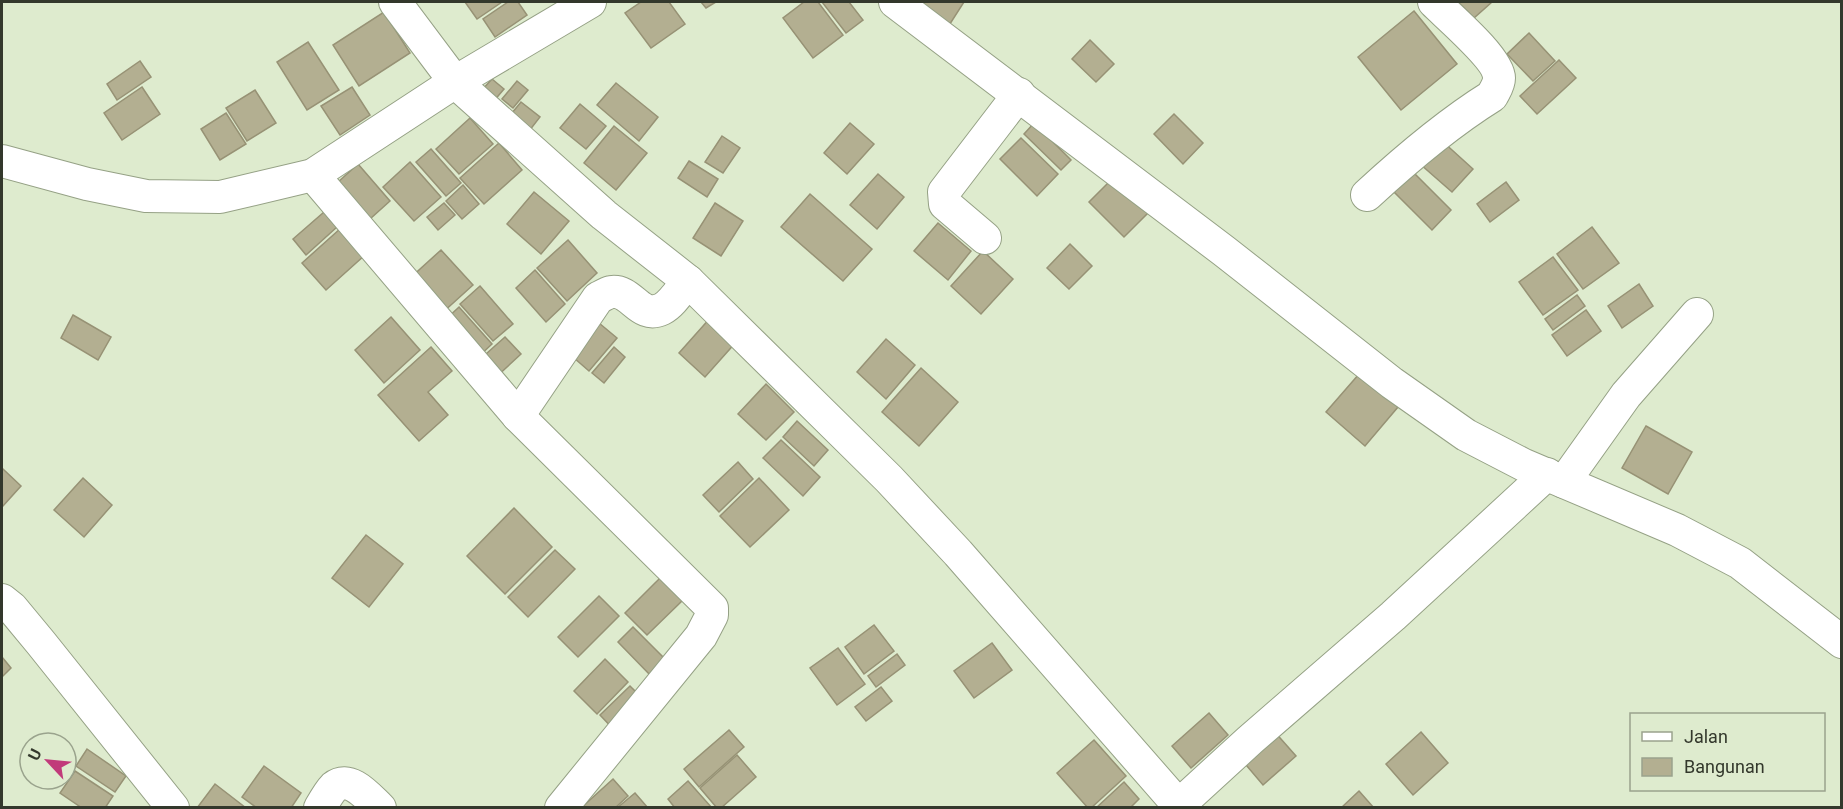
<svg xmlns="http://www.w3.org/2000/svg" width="1843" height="809" viewBox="0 0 1843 809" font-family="Roboto,sans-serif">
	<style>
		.building { fill: #b3af91; stroke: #979275; stroke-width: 1.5 }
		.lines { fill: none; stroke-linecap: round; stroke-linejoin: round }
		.street-casing { stroke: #95a185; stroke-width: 34 }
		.street { stroke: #fff; stroke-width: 32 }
	</style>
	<rect width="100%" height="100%" fill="#deebce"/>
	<g class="building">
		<path d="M465,2H502L477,19Z"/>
		<path d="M508,2H518L527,15L495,37L483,19Z"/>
		<path d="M641,2H669L685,24L651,48L625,13Z"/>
		<path d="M701,2H716L706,8Z"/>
		<path d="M804,2H818L843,35L813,58L783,18Z"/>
		<path d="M822,2H849L863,20L846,33Z"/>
		<path d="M906,2H964L948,27Z"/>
		<path d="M1458,2H1492L1474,18Z"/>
		<path d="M1414,11L1457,64L1401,110L1358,57Z"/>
		<path d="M384,12L410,53L359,86L333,45Z"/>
		<path d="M1529,33L1555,61L1533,81L1507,54Z"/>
		<path d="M1090,40L1114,64L1096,82L1072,59Z"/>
		<path d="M308,42L339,90L307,110L277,62Z"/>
		<path d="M1559,60L1576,78L1537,114L1520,96Z"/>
		<path d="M140,61L151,77L117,100L107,84Z"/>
		<path d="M492,79L504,89L493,102L481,91Z"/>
		<path d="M517,81L528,90L513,108L502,99Z"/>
		<path d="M616,83L658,117L639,141L597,105Z"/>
		<path d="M142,87L160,114L122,140L104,113Z"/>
		<path d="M352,87L370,115L340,135L321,106Z"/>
		<path d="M255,90L276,123L247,141L226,108Z"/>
		<path d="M521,102L540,117L526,135L507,119Z"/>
		<path d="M580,104L606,126L586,149L560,128Z"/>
		<path d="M226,113L246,144L220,160L201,129Z"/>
		<path d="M1174,114L1203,143L1183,164L1154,134Z"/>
		<path d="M470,118L493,144L459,174L436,149Z"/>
		<path d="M850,123L874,144L847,174L824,153Z"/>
		<path d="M1034,123L1071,160L1061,170L1024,134Z"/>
		<path d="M614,126L647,153L616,190L584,163Z"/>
		<path d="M722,136L740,148L723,173L705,162Z"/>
		<path d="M1021,138L1058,174L1037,196L1000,159Z"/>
		<path d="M1441,140L1473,169L1452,192L1420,164Z"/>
		<path d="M499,143L522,170L484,204L460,178Z"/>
		<path d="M431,149L461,183L446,196L416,162Z"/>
		<path d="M689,161L718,179L707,197L678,178Z"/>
		<path d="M410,162L441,197L414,221L383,187Z"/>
		<path d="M358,164L390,201L370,219L337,183Z"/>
		<path d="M1407,166L1451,210L1432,230L1387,185Z"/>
		<path d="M878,174L904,197L877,229L850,205Z"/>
		<path d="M1114,177L1149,212L1124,237L1089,202Z"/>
		<path d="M1506,182L1519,200L1490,222L1477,204Z"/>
		<path d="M463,185L479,204L462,219L446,201Z"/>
		<path d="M534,192L569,221L541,254L507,224Z"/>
		<path d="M810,194L872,249L843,281L781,227Z"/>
		<path d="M444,203L455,215L438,230L427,217Z"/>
		<path d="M715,203L743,221L721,256L693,238Z"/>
		<path d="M324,212L337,227L306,255L293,239Z"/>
		<path d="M938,223L971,251L948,280L914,251Z"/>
		<path d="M1592,227L1619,263L1583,289L1557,254Z"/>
		<path d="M341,228L365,255L326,290L302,263Z"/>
		<path d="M568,240L597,273L567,301L537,268Z"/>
		<path d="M1070,244L1092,266L1069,289L1047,268Z"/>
		<path d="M441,250L473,285L441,314L409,279Z"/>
		<path d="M983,251L1013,279L981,314L951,286Z"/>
		<path d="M1553,257L1578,290L1543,315L1519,282Z"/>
		<path d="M535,270L565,304L546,322L516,288Z"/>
		<path d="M1639,284L1653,306L1622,328L1608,306Z"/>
		<path d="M480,286L513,324L493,341L460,304Z"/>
		<path d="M1577,295L1585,306L1553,330L1545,319Z"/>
		<path d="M459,307L492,344L476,359L443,322Z"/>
		<path d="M1586,310L1601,331L1567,356L1552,335Z"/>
		<path d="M73,315L111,337L98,360L61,338Z"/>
		<path d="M391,317L420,350L384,383L355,350Z"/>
		<path d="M711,317L737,341L705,377L679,353Z"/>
		<path d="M593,318L617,338L589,371L566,351Z"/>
		<path d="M505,337L521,354L493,380L477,362Z"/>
		<path d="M886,339L915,365L886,399L857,372Z"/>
		<path d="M431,347L452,371L428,392L448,415L419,441L378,395Z"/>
		<path d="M614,347L625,357L604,383L592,373Z"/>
		<path d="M921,368L958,402L919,446L882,412Z"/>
		<path d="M1359,374L1398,407L1365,446L1326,412Z"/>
		<path d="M766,384L794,412L766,440L738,414Z"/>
		<path d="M797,421L828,450L814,466L783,437Z"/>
		<path d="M1646,426L1692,452L1668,494L1622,468Z"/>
		<path d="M781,440L820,477L803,496L763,458Z"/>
		<path d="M738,462L753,479L719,512L703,495Z"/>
		<path d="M3,469L21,486L2,507V470Z"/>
		<path d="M83,478L112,505L84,537L54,510Z"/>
		<path d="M759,478L789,510L750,547L720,516Z"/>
		<path d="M514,508L552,547L505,594L467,556Z"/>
		<path d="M366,535L403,564L369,607L332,578Z"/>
		<path d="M555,550L575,569L528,617L508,597Z"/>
		<path d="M661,577L683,600L647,635L625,613Z"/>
		<path d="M599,596L619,616L578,657L558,637Z"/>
		<path d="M874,625L894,651L864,674L845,647Z"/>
		<path d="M633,627L667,661L651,676L618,642Z"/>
		<path d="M992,643L1012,670L974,698L954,671Z"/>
		<path d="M838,648L865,684L837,705L810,668Z"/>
		<path d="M897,654L905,665L876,687L868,676Z"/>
		<path d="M2,657L11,668L2,677Z"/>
		<path d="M605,659L628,682L597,714L574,691Z"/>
		<path d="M630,686L646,702L616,732L600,715Z"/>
		<path d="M881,687L892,701L866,721L855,707Z"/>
		<path d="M1209,713L1228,735L1191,768L1172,746Z"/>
		<path d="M729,730L744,747L699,787L684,769Z"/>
		<path d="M1273,730L1296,756L1263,785L1241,759Z"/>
		<path d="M1421,732L1448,763L1413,795L1386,764Z"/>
		<path d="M1094,740L1126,776L1091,808H1088L1057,773Z"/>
		<path d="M87,749L126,776L115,792L76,766Z"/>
		<path d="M737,755L756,777L721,808H717L700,788Z"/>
		<path d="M264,766L301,793L291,808H257L242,797Z"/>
		<path d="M75,771L113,796L105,808H82L60,793Z"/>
		<path d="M613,779L628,796L615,808H581Z"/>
		<path d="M688,781L712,808H675L668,799Z"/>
		<path d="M1124,782L1139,799L1130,808H1096Z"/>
		<path d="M215,784L246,808H197Z"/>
		<path d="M1359,791L1374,808H1341Z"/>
		<path d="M635,793L648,808H617Z"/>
	</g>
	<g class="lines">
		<defs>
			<g id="street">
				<path d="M395,2L455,82L604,215L688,281L889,479L958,553L1181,808"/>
				<path d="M895,2L1224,251L1392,383L1466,435L1524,465L1677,530L1740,563L1842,642"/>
				<path d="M2,161L87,184L146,196L220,197L313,175L455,82L590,2"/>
				<path d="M313,175L518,416L712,608V615L701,636L561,808"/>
				<path d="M1367,195C1406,159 1447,124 1492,96C1495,90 1499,85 1499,78C1499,59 1449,17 1434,2"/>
				<path d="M985,238L945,204L944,192L1019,94"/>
				<path d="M518,416L598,298C602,296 607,293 611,292C632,289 639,320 662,309C672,304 681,289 688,281"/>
				<path d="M1564,482L1626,395L1697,314"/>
				<path d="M2,600L12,608L41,643L173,808"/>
				<path d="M1179,805L1250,740L1393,616L1547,474"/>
				<path d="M320,808C324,801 329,792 334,787C350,774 369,798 380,808"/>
			</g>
		</defs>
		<use href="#street" class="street-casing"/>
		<use href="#street" class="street"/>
	</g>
	<rect width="1843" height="809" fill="none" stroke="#33382c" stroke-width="6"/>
	<rect x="1630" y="713" width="195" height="78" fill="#deebce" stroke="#9aa38d" stroke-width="1.5"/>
	<rect x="1642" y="732" width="30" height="9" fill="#ffffff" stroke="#9aa38d" stroke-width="1.5"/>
	<text x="1684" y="743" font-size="18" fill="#33382c">Jalan</text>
	<rect x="1642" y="758" width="30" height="18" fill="#b3af91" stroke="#9aa38d" stroke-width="1.5"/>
	<text x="1684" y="773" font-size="18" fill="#33382c">Bangunan</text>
	<g transform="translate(48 761) rotate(296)"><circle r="28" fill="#deebce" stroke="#9aa38d" stroke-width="1.5"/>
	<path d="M0-4.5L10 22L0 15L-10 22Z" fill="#c13a7a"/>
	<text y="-9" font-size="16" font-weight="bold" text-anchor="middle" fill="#33382c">U</text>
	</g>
</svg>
